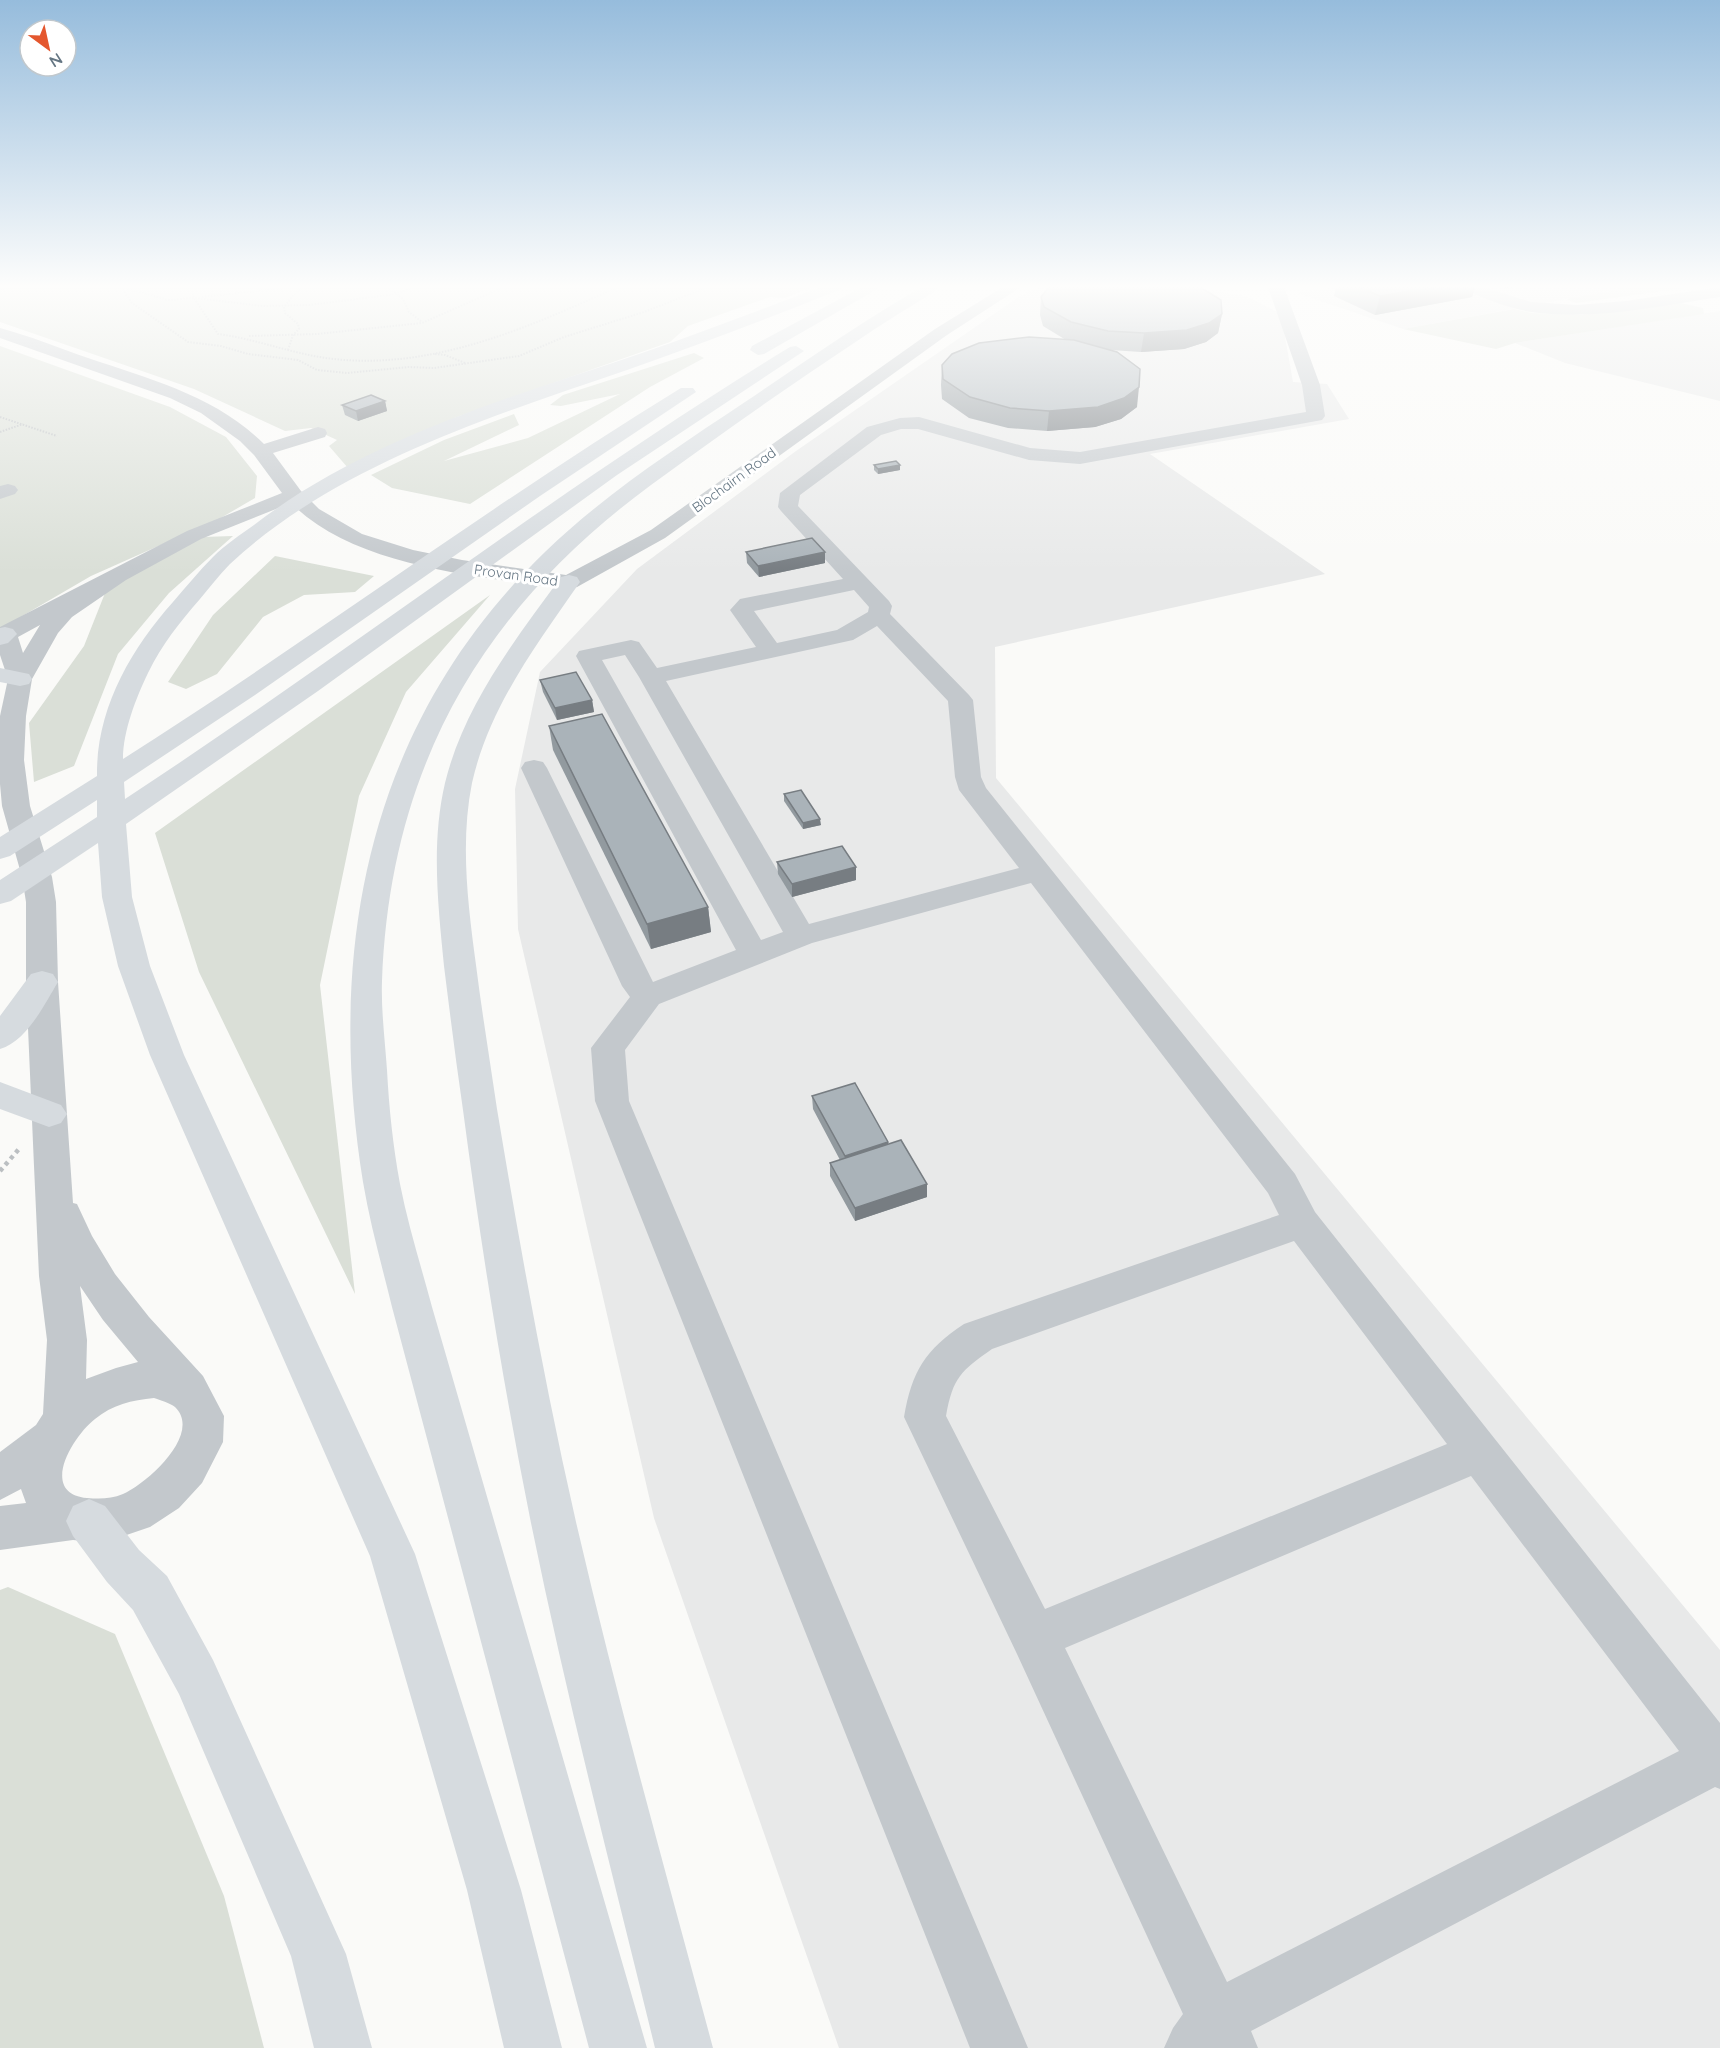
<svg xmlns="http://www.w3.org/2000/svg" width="1720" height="2048" viewBox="0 0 1720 2048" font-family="Quicksand,sans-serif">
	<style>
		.built { fill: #e8e9e9 }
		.green { fill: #dadfd7 }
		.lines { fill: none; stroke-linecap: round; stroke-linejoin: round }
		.path-far1 { stroke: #bbbfc2; stroke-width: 2; stroke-dasharray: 1.5 1.5; stroke-linecap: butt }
		.path { stroke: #bbbfc2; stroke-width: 4.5; stroke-dasharray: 4 4; stroke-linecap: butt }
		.minor { fill: #c3c8cc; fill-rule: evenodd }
		.highway { fill: #d6dbdf; fill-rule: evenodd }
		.wall { fill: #929a9f }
		.shaded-wall { fill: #777d82 }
		.building { fill: #aab3b9; stroke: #777d82; stroke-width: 1.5 }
		.labels { text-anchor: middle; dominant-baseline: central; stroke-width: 6; stroke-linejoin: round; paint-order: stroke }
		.far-street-label { font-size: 14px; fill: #657683; stroke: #fff }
	</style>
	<rect width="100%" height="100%" fill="#fafaf8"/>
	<g class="built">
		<path d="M1038,287H1186L1246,296L1281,314L1293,382L1327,384L1349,419L1150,454L1325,574L995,647L996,778L1720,1650V2048H839L654,1518L518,929L515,789L540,672L637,569L796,451L1020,296Z"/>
		<path d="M1337,287H1632L1403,329L1297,293Z"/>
		<path d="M1720,311V401L1565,363L1515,343Z"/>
	</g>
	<g class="green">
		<path d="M0,287H813L785,298L770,297L688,326L670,342L457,417L348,468L329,446L337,440L311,428L285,431L194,389L0,322Z"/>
		<path d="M1632,287H1693L1576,303L1566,299Z"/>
		<path d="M1676,302L1703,308L1704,314L1515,343L1496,349L1403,329L1514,309L1532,313L1581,315Z"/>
		<path d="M0,346L170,407L226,437L257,476L255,498L219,519L91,576L0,629Z"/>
		<path d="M694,353L704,358L650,387L470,504L392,488L371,475L444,440L514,414L519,425L444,461L528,438L620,394L561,406L550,405L563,395Z"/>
		<path d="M233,536L169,593L118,654L74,766L34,782L29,723L84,646L109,583L202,537Z"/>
		<path d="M275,556L374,576L355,592L304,595L263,617L217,674L186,689L168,682L213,615Z"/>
		<path d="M490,595L406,692L359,796L320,985L355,1294L199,972L155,833Z"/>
		<path d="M8,1587L115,1634L224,1896L264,2048H0V1590Z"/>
	</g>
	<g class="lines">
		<g class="path-far1">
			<path d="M121,287L132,303L188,342L221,346L248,354L298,360L317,370L347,373L409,367L434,368L519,356L564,337L644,312L708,287"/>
			<path d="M122,287L168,300L194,298L263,306L309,305L397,294L412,287"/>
			<path d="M191,287L194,298L218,334C257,339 295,355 334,359C434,370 529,327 618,287"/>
			<path d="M387,287L403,299L409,312L422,322"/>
			<path d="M0,289L19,287"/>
			<path d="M202,297L294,287"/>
			<path d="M249,336L317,334L422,323L504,287"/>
			<path d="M288,350L293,335L299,329L298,324L285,313L284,307L296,292L304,287"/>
			<path d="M435,354L445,355L465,363"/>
			<path d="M0,417L57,436"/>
			<path d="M0,432L23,424"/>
		</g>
		<path class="path" d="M0,1171L19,1149"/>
		<g class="minor">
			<path d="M1003,287H1021L947,335L665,538L577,587L569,589C483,577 355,568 291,503L201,539L126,580L72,617L58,633L32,679L26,716L24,760L30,806L52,877L56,902L58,982L73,1203L77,1204L92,1236L115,1274L149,1317L203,1376L224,1416L223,1442L202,1483L179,1508L150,1527L103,1543L73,1540L0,1550V1506L26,1503L21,1489L0,1500V1452L36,1425L43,1414L47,1340L39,1276L34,1166L26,982V902L22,877L2,806L0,784V716L8,679L0,655V627L187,531L282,493L254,455L240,441L201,413L170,398L0,338V328C30,336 59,348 88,358C150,379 216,396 264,444L318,427L325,429L327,433L325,437L273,453L301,491L319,509L362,534L413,550L462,560L566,575L651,530L935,329ZM40,625L23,653L18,637ZM80,1286L103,1320L138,1362L116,1368L86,1379L87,1340ZM154,1398C160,1400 170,1403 175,1407C203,1434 146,1484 123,1494C111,1499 100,1499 87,1498C38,1493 73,1436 95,1419C112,1405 132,1400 154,1398Z"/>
			<path d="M1268,287H1284L1320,385L1325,416L1322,420L1080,464L1029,460L918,429H901L881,435L800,495L798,506L889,601L892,606L890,614L969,695L973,700L981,777L986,788L1295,1174L1315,1212L1720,1723V1789L1715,1787L1251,2031L1258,2048H1164L1173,2028L1183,2014L1017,1654L904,1417C912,1371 925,1350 964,1324L1279,1215L1268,1193L1031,883L812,943L659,1004L625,1050L629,1101L1028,2048H970L595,1101L591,1048L630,997L622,986L521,768L525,762L534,760L543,762L547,768L653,982L736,950L576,656L579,651L631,640L639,642L657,668L756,647L730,610L740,599L843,579L781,511L778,507L780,493L867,427L900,418L919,417L1030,448L1080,452L1306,412L1302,385ZM854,590L869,607L868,612L837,630L777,643L754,611ZM877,626L948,701L955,777L959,790L1019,868L809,924L666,681L853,640ZM625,655L639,677L783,932L761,940L602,660ZM1294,1241L1447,1444L1045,1609L946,1416C953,1377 961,1371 992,1349ZM1471,1476L1679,1751L1227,1982L1065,1648Z"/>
			<path d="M1462,287H1483L1531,302L1577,305L1626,301L1720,287V297C1658,306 1594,321 1531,312C1508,308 1486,299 1465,290Z"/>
			<path d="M8,484L15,486L18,490L15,494L0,499V486Z"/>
		</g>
		<g class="highway">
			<path d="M821,287H842L839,290C769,318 698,345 627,370C492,416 336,465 230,564C219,575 210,587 200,599C180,622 162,644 148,673C136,698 123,731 123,759C312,639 490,505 681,388H693L696,392L540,496L255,695L124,782L125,799C349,652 561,487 790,347L796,346L804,351L617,475L318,691L126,824L132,897L150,966L184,1055L415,1554L521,1890L562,2048H504L467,1890L370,1556L150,1055L118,966L102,897L98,843L11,901L0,904V880L97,817V800L10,856L0,859V837L97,776C96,710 130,650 173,602C186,587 199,571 213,557C225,545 240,535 254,525C367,438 509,398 642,353C703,332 762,309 821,287Z"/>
			<path d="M862,287H881L764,354L758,355L750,350L752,346Z"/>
			<path d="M922,287H940C932,294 922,299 913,305C895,316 877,327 860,339C789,386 719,435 651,485C481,610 390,768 382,981C381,1011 385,1040 387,1070C389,1108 393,1146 400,1184C408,1225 421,1266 432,1307L647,2048H589L392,1307C382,1266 370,1224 363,1182C325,946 369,722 545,552C605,494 676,448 745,402C803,363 861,322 922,287Z"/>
			<path d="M569,575L577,577L580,582C537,644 489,707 472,783C460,843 468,905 476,965C482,1013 490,1061 497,1109C520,1247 545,1386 576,1522C617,1699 666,1873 713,2048H655C612,1872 566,1696 530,1518C503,1383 481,1247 463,1110C456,1062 450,1014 444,966C438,905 431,843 445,783C464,705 515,640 561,577Z"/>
			<path d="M5,627L13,629L17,634L8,643L0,645V628Z"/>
			<path d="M0,668L29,674L32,679L29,684L20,686L0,682Z"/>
			<path d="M42,971L53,974L58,982C44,1005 27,1041 0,1049V1016L31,974Z"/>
			<path d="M0,1082L61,1105L67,1114L61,1123L49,1127L0,1109Z"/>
			<path d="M89,1499L105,1506L139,1550L167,1576L213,1660L346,1954L372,2048H314L291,1956L179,1694L133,1610L107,1582L73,1536L66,1521L73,1506Z"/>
		</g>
	</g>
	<g class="wall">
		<path d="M1336,287H1475L1472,297L1375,315L1334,296Z"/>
		<path d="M1041,297L1222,314L1218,333L1206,342L1184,349L1141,352L1111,350L1137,407L1121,419L1095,427L1047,431L1008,428L969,418L942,399L941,385L942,365L1066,340L1043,326L1040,315Z"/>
		<path d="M385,401L387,411L358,421L345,415L342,405Z"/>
		<path d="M874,465L900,470L878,474L874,470Z"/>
		<path d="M746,552H825V563L759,577L747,563Z"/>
		<path d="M540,680L592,700L594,712L557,720L543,692Z"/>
		<path d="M549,726L708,907L711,932L651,949L553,750Z"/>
		<path d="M784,794L821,825L803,829L784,801Z"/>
		<path d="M777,862L856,880L792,897L778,874Z"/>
		<path d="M812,1096L888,1144L927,1184V1197L855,1221L830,1176V1163L840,1160L813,1109Z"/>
	</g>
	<g class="shaded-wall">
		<path d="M1435,287H1475L1472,297L1375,315L1380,296Z"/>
		<path d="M1504,287H1516L1503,289Z"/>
		<path d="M1222,314L1218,333L1206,342L1184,349L1141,352L1144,333Z"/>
		<path d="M1139,387L1137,407L1121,419L1095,427L1047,431L1049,411Z"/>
		<path d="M385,401L387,411L358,421L356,411Z"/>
		<path d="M900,465V470L878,474V469Z"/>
		<path d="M825,552V563L759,577L758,566Z"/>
		<path d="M592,700L594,712L557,720L555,708Z"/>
		<path d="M820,819L821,825L803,829V823Z"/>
		<path d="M856,867V880L792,897V884Z"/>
		<path d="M708,907L711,932L651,949L647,924Z"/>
		<path d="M888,1142V1155L845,1169V1156Z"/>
		<path d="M927,1184V1197L855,1221V1208Z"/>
	</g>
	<g class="building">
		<path d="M1049,287H1200L1221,300L1222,314L1209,323L1187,330L1144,333L1108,331L1071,322L1044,307L1041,297Z"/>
		<path d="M1358,287H1435L1380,296Z"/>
		<path d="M1029,337L1074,340L1117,352L1140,369L1139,387L1124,398L1098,407L1049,411L1010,408L970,397L943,379L942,365L952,354L979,343Z"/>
		<path d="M371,395L385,401L356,411L342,405Z"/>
		<path d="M896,461L900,465L878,469L874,465Z"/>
		<path d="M812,538L825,552L758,566L746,552Z"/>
		<path d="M576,672L592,700L555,708L540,680Z"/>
		<path d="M602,714L708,907L647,924L549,726Z"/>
		<path d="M801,790L820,819L803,823L784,794Z"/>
		<path d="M842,846L856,867L792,884L777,862Z"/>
		<path d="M855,1083L888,1142L845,1156L812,1096Z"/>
		<path d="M901,1140L927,1184L855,1208L830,1163Z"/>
	</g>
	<linearGradient id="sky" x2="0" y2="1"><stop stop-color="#96bcdc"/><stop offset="0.5" stop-color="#fdfdfc"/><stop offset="1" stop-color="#fdfdfc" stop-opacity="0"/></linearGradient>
	<rect width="1720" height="573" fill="url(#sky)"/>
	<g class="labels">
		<g class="far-street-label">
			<text transform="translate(734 480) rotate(-36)">Blochairn Road</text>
			<text transform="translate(516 575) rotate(8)">Provan Road</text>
		</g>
	</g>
	<g transform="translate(48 48) rotate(147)"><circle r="28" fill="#ffffff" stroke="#c1c8cd" stroke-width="1.5"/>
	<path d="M0-4.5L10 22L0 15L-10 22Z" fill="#e4572e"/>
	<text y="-9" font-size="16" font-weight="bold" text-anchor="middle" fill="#657683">N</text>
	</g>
</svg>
